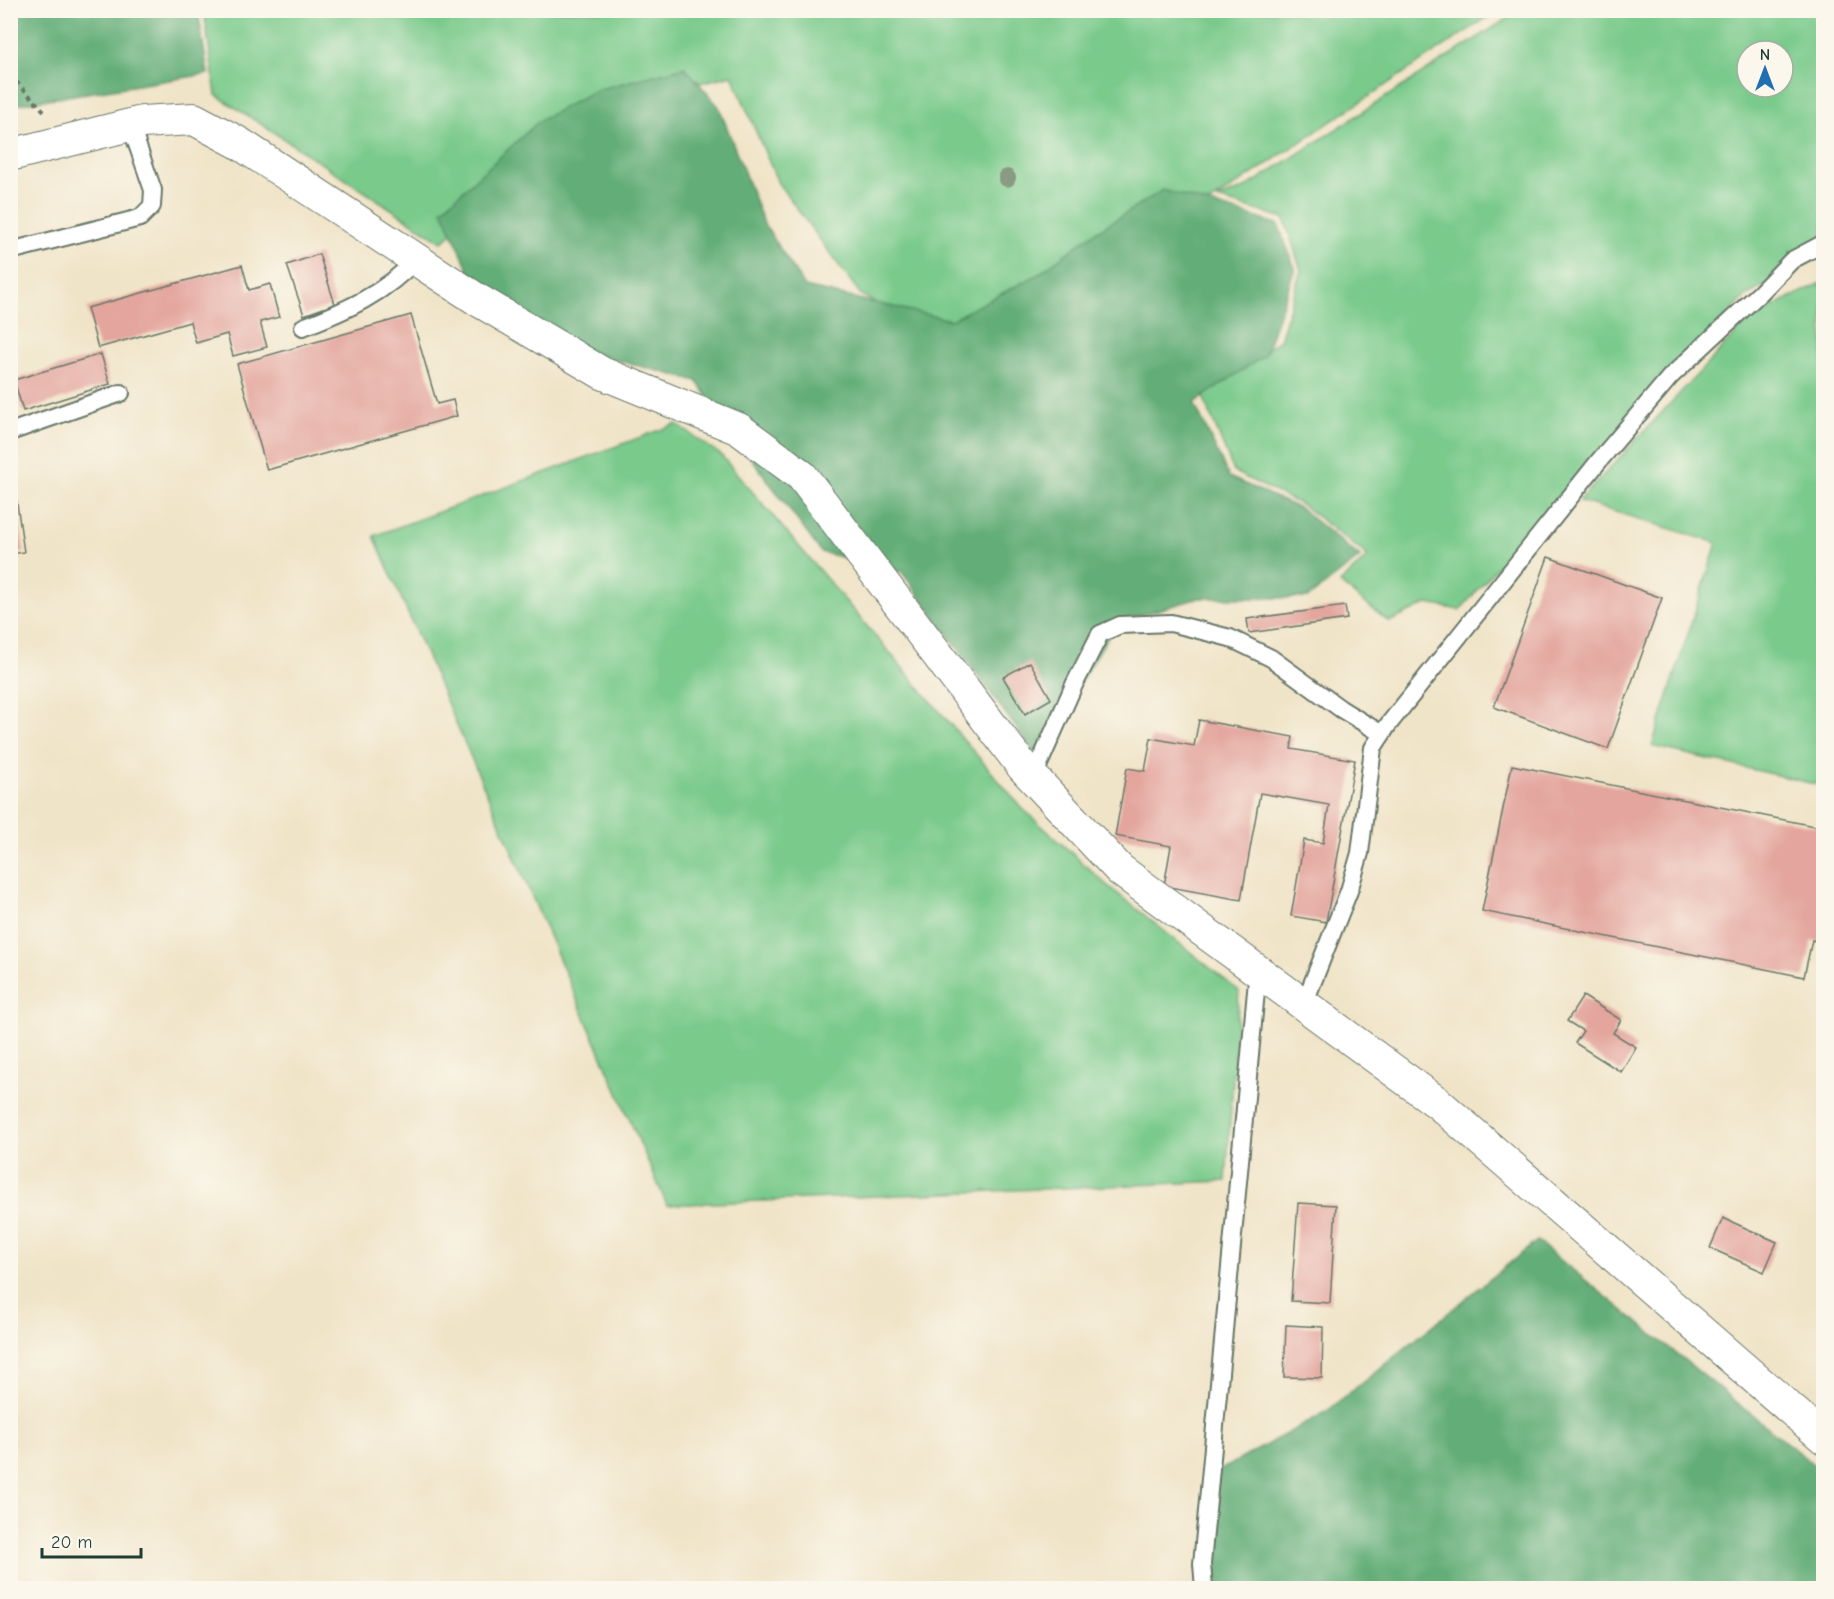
<svg xmlns="http://www.w3.org/2000/svg" width="1834" height="1599" viewBox="0 0 1834 1599" font-family="'Comic Neue',sans-serif">
	<style>
		.green { fill: #7aca8c; stroke: #4c8460; stroke-width: 1.5; fill-rule: evenodd }
		.forest { fill: #63ae78; stroke: #417656; stroke-width: 1.5 }
		.building { fill: #e3a59d }
		.lines { fill: none; stroke-linecap: round; stroke-linejoin: round }
		.lane-casing { stroke: #687768; stroke-width: 20 }
		.street-casing { stroke: #687768; stroke-width: 34 }
		.path { stroke: #687768; stroke-width: 4; stroke-dasharray: 4.5 4.5; stroke-linecap: butt }
		.lane { stroke: #fff; stroke-width: 16 }
		.street { stroke: #fff; stroke-width: 32 }
		.tree { fill: #8a9b83 }
	</style>
	<rect width="100%" height="100%" fill="#fbf7ec"/>
	<filter id="ink" filterUnits="userSpaceOnUse"><feTurbulence type="fractalNoise" baseFrequency=".0167" numOctaves="2"/><feDisplacementMap in="SourceGraphic" scale="12" xChannelSelector="R" yChannelSelector="G"/><feConvolveMatrix kernelMatrix="1 2 1 2 8 2 1 2 1" color-interpolation-filters="sRGB"/></filter>
	<filter id="wash" filterUnits="userSpaceOnUse"><feTurbulence type="fractalNoise" baseFrequency=".008" numOctaves="4" result="noise"/><feDisplacementMap in="SourceGraphic" scale="24" xChannelSelector="R" yChannelSelector="G"/><feGaussianBlur stdDeviation="1.35" result="paint"/><feColorMatrix in="noise" values="0 0 0 0 0 0 0 0 0 0 0 0 0 0 0 0 0 1.4 0 .05"/><feComposite in="paint" operator="in"/></filter>
	<g filter="url(#wash)">
		<rect width="100%" height="100%" fill="#f0e4c8"/>
		<g class="green">
			<path d="M204,11H1497L1108,270L960,347L861,295L778,183L732,75L581,112L442,242L216,95Z"/>
			<path d="M1519,11H1823V255L1747,295L1565,489L1460,610L1427,604L1389,622L1340,583L1368,556L1302,505L1234,472L1202,394L1280,340L1301,270L1284,218L1217,199L1245,188ZM1747,51H1783V87H1747Z"/>
			<path d="M1823,282V786L1652,746L1717,543L1579,501L1752,316Z"/>
			<path d="M676,424L721,455L1022,808L1107,885L1239,991L1226,1181L667,1205L374,536Z"/>
		</g>
		<g class="forest">
			<path d="M11,10L198,11L208,74L11,105Z"/>
			<path d="M685,67L719,107L764,224L805,287L951,320L1037,275L1094,233L1163,190L1278,224L1295,268L1265,355L1194,403L1229,477L1301,509L1360,557L1308,598H1199L1117,622L1036,755L902,572L821,552L751,458L697,381L589,353L478,291L442,210L539,121L596,90Z"/>
			<path d="M1537,1241L1823,1472V1588H1217L1208,1477L1326,1412Z"/>
		</g>
		<g id="blocks">
			<g class="building">
				<path d="M319,254L335,304L304,315L287,265Z"/>
				<path d="M242,265L249,290L270,284L279,317L260,322L267,347L233,356L227,334L196,343L190,322L98,348L87,308Z"/>
				<path d="M411,315L437,404L453,400L457,416L267,470L237,364Z"/>
				<path d="M101,354L110,384L23,411L14,380Z"/>
				<path d="M10,483H14L24,552L10,554Z"/>
				<path d="M1548,557L1662,598L1608,749L1494,707Z"/>
				<path d="M1345,606L1347,619L1249,633L1247,619Z"/>
				<path d="M1030,662L1051,699L1025,714L1003,677Z"/>
				<path d="M1199,720L1293,737L1291,749L1355,760L1326,922L1291,916L1304,840L1323,843L1329,805L1260,793L1241,900L1164,886L1171,846L1115,836L1127,768L1145,771L1151,738L1194,746Z"/>
				<path d="M1512,765L1824,828V943L1812,940L1804,977L1482,911Z"/>
				<path d="M1583,996L1621,1020L1613,1033L1636,1047L1621,1072L1575,1043L1583,1031L1567,1021Z"/>
				<path d="M1298,1203L1336,1205L1330,1303L1291,1301Z"/>
				<path d="M1723,1218L1777,1242L1764,1272L1710,1248Z"/>
				<path d="M1286,1325L1323,1327L1322,1378L1284,1377Z"/>
			</g>
		</g>
	</g>
	<g filter="url(#ink)">
		<use href="#blocks" fill-opacity="0" stroke="#687768" stroke-width="1.5"/>
		<g class="lines">
			<defs>
				<g id="lane">
					<path d="M10,251L140,218L152,206L153,190L130,124"/>
					<path d="M303,327C345,311 386,293 416,259"/>
					<path d="M10,432L121,393"/>
					<path d="M1033,778L1074,685L1100,634L1120,625L1171,623L1230,638L1271,658L1341,709L1382,734"/>
					<path d="M1304,1004L1349,891L1360,853L1373,748L1388,725L1598,462L1670,377L1760,293L1792,260L1824,243"/>
					<path d="M1204,1588L1202,1564L1258,970"/>
				</g>
				<path id="street" d="M10,155L142,122L194,119L239,143L478,300L602,373L739,429L802,476L1023,767L1120,870L1438,1103L1824,1438"/>
			</defs>
			<use href="#lane" class="lane-casing"/>
			<use href="#street" class="street-casing"/>
			<path class="path" d="M10,75L46,113"/>
			<use href="#lane" class="lane"/>
			<use href="#street" class="street"/>
		</g>
		<circle class="tree" cx="1007" cy="178" r="9"/>
	</g>
	<rect width="1834" height="1599" fill="none" stroke="#fbf7ec" stroke-width="36"/>
	<g transform="translate(1765 69)"><circle r="28" fill="#fbf7ec" stroke="#a3ada2" stroke-width="1.5"/>
	<path d="M0-4.5L10 22L0 15L-10 22Z" fill="#1f6fb2"/>
	<text y="-9" font-size="16" font-weight="bold" text-anchor="middle" fill="#1f3d34">N</text>
	</g>
	<path d="M42 1548v9h99v-9" fill="none" stroke="#1f3d34" stroke-width="3"/>
	<text x="51" y="1548" font-size="18" fill="#1f3d34" stroke="#fbf7ec" stroke-width="4.5" paint-order="stroke">20 m</text>
</svg>
